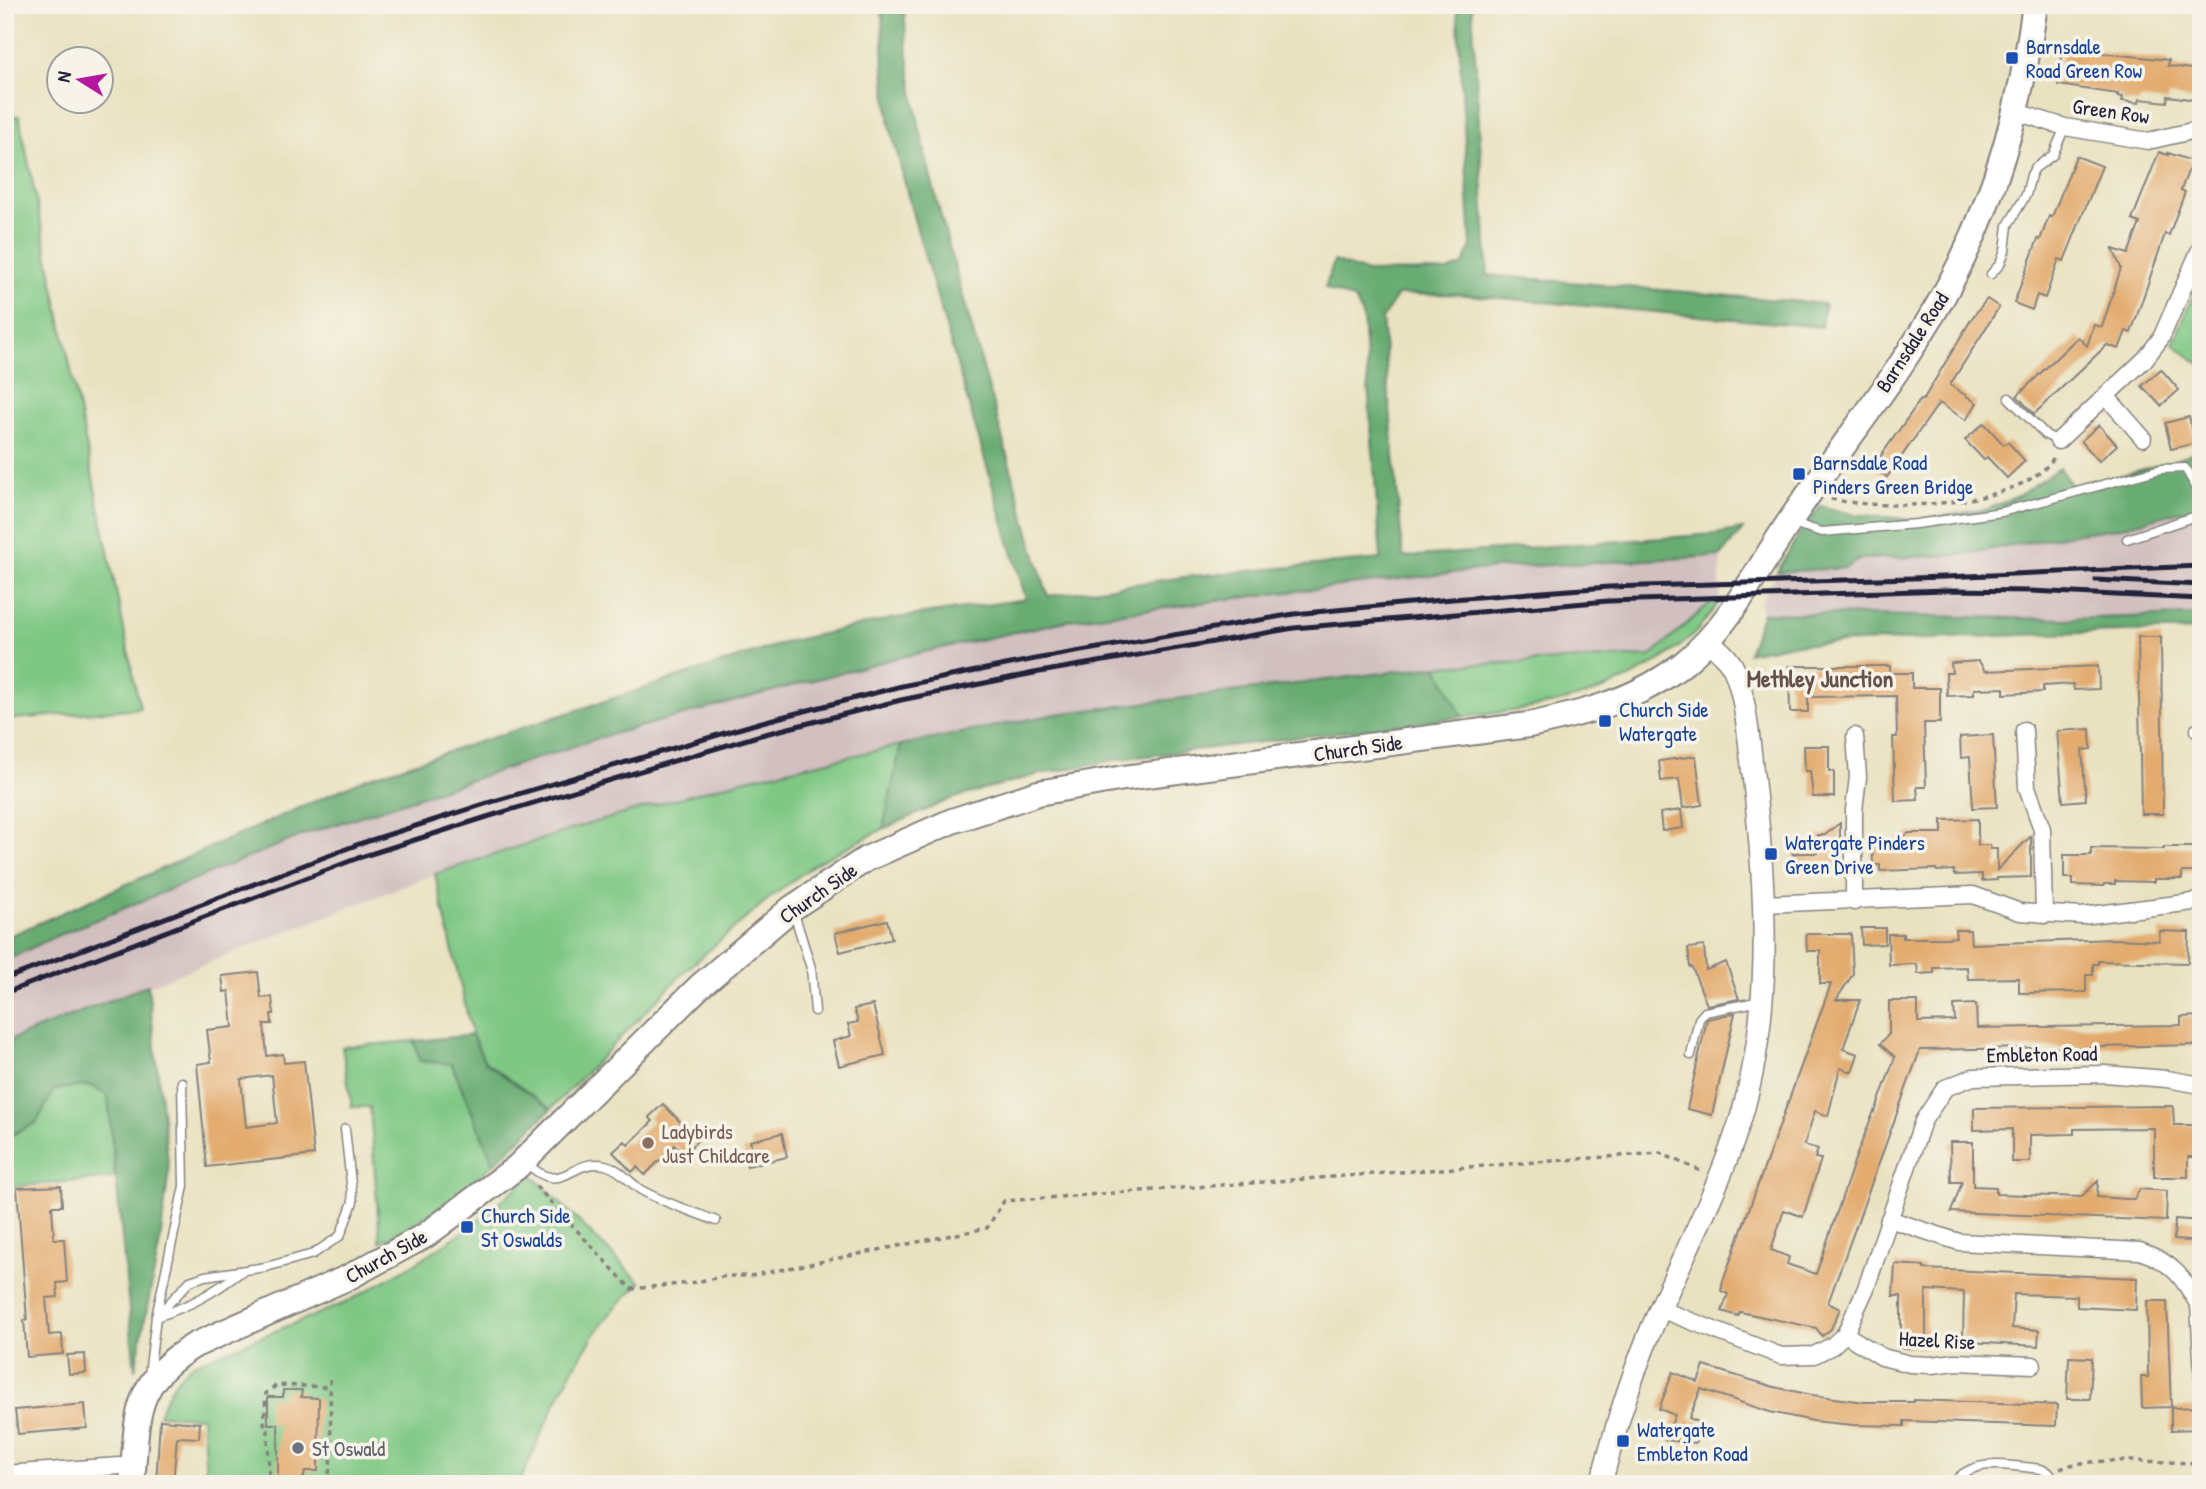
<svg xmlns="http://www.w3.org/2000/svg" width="2206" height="1489" viewBox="0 0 2206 1489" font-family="'Patrick Hand',sans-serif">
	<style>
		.industrial { fill: #d2bfc0 }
		.green { fill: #7fc884; stroke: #507560; stroke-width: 2 }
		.forest { fill: #67ac72; stroke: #446756; stroke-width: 2 }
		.building { fill: #e3ab6e; fill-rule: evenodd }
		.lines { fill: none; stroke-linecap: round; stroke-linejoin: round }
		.lane-casing { stroke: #86827e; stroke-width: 11 }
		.street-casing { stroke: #86827e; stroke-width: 19 }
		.secondary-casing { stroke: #86827e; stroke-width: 24 }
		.primary-casing { stroke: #86827e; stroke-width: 28 }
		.path { stroke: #86827e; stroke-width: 3.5; stroke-dasharray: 5 5; stroke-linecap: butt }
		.lane { stroke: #fff; stroke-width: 8 }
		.street { stroke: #fff; stroke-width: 16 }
		.secondary { stroke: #fff; stroke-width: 21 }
		.primary { stroke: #fff; stroke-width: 24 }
		.rail { stroke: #22223b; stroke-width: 5 }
		.transit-dot { fill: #1a4fb4; stroke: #f7f3e8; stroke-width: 2.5 }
		.education-dot { fill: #8d6e63; stroke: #f7f3e8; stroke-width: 2.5 }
		.worship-dot { fill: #6b7280; stroke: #f7f3e8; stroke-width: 2.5 }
		.labels { text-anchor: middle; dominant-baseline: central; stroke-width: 7; stroke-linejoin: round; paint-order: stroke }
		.transit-label { font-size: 21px; fill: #164399; stroke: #f7f3e8; text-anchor: start }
		.street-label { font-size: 21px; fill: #22223b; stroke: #f7f3e8 }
		.education-label { font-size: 21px; fill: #785e54; stroke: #f7f3e8; text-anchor: start }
		.worship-label { font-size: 21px; fill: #5b616d; stroke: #f7f3e8; text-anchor: start }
		.quarter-label { font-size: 24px; font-weight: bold; fill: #66524d; stroke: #f7f3e8 }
	</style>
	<rect width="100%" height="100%" fill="#f7f3e8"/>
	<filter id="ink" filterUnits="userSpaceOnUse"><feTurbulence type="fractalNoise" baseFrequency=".0143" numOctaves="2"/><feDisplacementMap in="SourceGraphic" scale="14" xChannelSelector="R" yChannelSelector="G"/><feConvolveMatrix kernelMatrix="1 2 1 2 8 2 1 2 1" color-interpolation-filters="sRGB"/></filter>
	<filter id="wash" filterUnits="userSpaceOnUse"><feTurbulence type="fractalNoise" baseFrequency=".00686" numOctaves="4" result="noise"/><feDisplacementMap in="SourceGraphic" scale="28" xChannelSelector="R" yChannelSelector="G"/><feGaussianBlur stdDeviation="1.57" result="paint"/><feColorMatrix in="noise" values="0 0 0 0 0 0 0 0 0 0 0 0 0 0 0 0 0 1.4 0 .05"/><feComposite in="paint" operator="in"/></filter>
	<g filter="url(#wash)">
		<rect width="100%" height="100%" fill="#e9e2c1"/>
		<g class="industrial">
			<path d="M2189,509L2201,520V616L2063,619L1763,613L1760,603L1777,572L1845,568L1861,559L1960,555L2078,533L2119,528Z"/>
			<path d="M1721,556L1719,602L1710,603L1651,656L1437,666L1056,714L742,780L582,826L435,874L5,1042V961L54,937L303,835L602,737L888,660L1075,619L1494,568Z"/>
		</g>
		<g class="green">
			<path d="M5,116H19L140,708L5,720Z"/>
			<path d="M2201,276V365L2173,344Z"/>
			<path d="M1719,602C1710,613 1702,627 1692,636C1624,696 1548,708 1462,717L1437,666L1651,656L1710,603Z"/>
			<path d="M901,745L883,829L816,863L767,900L685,971L551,1109L485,1062L472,1035L435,874L582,826L742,780Z"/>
			<path d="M414,1041L420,1061L451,1063L494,1164C458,1195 423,1222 380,1242L370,1107H352L342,1047Z"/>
			<path d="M90,1085L108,1096L115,1178L5,1187V1138L36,1123L54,1090Z"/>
			<path d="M532,1175L641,1283C582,1331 550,1416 519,1484H207L202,1417L159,1415C166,1393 176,1378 193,1364L345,1303L414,1264L470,1227Z"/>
		</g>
		<g class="forest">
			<path d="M882,5H904C909,119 944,227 974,336C999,423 1021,511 1048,596L1192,576L1381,559L1363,318L1355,300L1325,288L1334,261L1365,272L1448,271L1463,265L1471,247L1457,5H1472L1488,275L1825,304L1821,327L1455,294L1398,295L1382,319L1403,557L1716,534L1743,529L1721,556L1494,568L1247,597L1075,619L888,660L602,737L303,835L54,937L5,961V938L367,778L790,641L890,619L1026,599L914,219L890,126L884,70Z"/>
			<path d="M2201,448V520L2189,509L2118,528L2078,533L1960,555L1861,559L1845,568L1777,572L1804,526L1821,506L1852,514L1916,520L1988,509L2018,496L2059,468L2074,489L2179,459Z"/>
			<path d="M1763,613L2063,619L2189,615L2201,616V630L2044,634L1788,645L1748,653Z"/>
			<path d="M1437,666L1462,717L1114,760L1036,775L951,799L883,829L901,745L1056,714Z"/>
			<path d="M148,985L169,1171L160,1242L135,1370L108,1096L90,1085L54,1090L36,1123L5,1138V1042Z"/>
			<path d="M472,1035L485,1062L551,1109L494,1164L452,1064L420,1061L414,1041Z"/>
		</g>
		<g id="blocks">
			<g class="building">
				<path d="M2063,49L2169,60L2168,66L2201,70L2197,100L2168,96L2167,102L2140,99L2139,103L2122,101L2123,97L2117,96L2118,94L2058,85Z"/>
				<path d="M2159,152L2168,155V153L2192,161L2181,190L2185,192L2176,216L2169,235L2165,234L2131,333L2126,331L2119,349L2107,345L2034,414L2017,396L2078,337L2087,346L2094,325L2102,327L2121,268L2113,249L2128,254L2140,223L2132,220Z"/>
				<path d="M2076,156L2102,166L2064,261L2059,259L2045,298L2037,295L2032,310L2014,303L2038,239L2040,240L2049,216L2052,217Z"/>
				<path d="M1987,299L1999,307L1950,385L1977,403L1966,420L1939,403L1887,477L1875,468L1882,458L1880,457L1921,399L1923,400L1972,318Z"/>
				<path d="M2161,369L2179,390L2161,406L2142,386Z"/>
				<path d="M2189,417L2196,443L2171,449L2165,423Z"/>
				<path d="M1984,423L2004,445L2008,442L2025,461L2007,478L1987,457L1984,460L1965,440Z"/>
				<path d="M2099,425L2117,445L2099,461L2081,441Z"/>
				<path d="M2138,637H2161L2163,814H2141Z"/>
				<path d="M1979,661L1985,671L2098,666L2099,689L2074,690L2073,684L2043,686V692L2004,694V688L1974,689V695L1947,696L1946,673H1952L1951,663Z"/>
				<path d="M1789,666H1890V673H1912V688H1940V723H1924L1926,787H1917L1918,800L1895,801L1893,737H1897L1896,696L1808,697V712H1790Z"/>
				<path d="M2090,729L2091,749L2082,750L2086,800L2063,802L2057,731Z"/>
				<path d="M1993,735L1997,807L1973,808L1970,757L1961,758L1960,737Z"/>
				<path d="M1804,746H1829V771H1834V797H1813L1810,771H1805Z"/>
				<path d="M1696,756L1702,805L1683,808L1679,779L1661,781L1659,761Z"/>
				<path d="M1681,810L1683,828L1662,831L1660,813Z"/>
				<path d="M1978,819V845H1990V849H1997V870L2031,836V877L1997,878V880L1982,881V874L1954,875V870L1937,871L1936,869L1880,871V865H1873L1872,841H1898L1909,833H1942V820Z"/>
				<path d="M1840,823V866H1832V872H1793V853H1817L1818,835H1825Z"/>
				<path d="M2164,847H2201V872H2182V879H2154V882L2115,881V884H2104V886L2073,885V878H2064V855H2091V848L2164,849Z"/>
				<path d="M887,920L892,939L840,952L835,933Z"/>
				<path d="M1861,928H1885V944L1862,945Z"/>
				<path d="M1955,930H1970L1971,944L2116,939L2159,941L2160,931L2189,932L2188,963L2098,961V964H2093V975H2086V992L2019,993V978L1968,979L1967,967L1934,968V973L1918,974L1917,964L1889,965L1888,934H1903V938H1947L1956,937Z"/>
				<path d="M1806,934H1851L1853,974L1836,1000H1860L1843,1049L1858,1054L1852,1072L1840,1068L1828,1116L1815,1111L1804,1145L1818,1149L1815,1158L1821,1159L1803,1217L1784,1210L1771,1250L1789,1257L1787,1264L1816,1274L1855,1159L1874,1111L1875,1112L1895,1057L1880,1044L1889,1034V1001H1918V1022L1955,1021L1954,1005L1976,1004L1977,1028L2181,1025V1017L2201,1016V1045L1920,1050L1828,1303L1840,1309L1831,1329L1822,1336L1816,1328L1740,1312L1738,1316L1722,1311L1728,1294L1721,1291L1723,1281L1831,984H1820V951H1807Z"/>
				<path d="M1704,946L1706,970L1726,962L1739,999L1707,1005L1692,967H1690L1688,948Z"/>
				<path d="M258,972L261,998L272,997L274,1014H271L272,1024H264L267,1056L283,1054L284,1063L304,1061L314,1155L207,1167L197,1064L211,1062L207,1030L233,1027L229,991L224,992L222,976ZM272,1075L277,1123L246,1127L241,1079Z"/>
				<path d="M873,1005L885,1055L839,1066L833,1041L851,1036L848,1024L858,1022L854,1009Z"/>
				<path d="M1735,1013L1712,1115L1687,1109L1707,1019Z"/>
				<path d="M663,1104L698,1140L684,1154L675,1145L645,1175L637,1167L632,1172L613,1152L625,1141L628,1145L653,1121L649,1117Z"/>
				<path d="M2173,1106L2174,1125H2201V1157H2188V1177H2154V1128L2074,1129V1134L2030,1135V1162H2012V1129L1974,1130V1108Z"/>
				<path d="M782,1133L787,1157L747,1166L743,1150L752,1148L750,1141Z"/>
				<path d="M1950,1142H1973V1186L1996,1187V1194L2081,1197L2098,1181L2097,1197L2127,1199H2134L2140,1189L2167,1191L2166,1221L1951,1212L1962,1182H1951Z"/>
				<path d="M61,1186L62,1206H52L54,1239H64L67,1282L57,1283L58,1297L46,1298L49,1335L62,1334L63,1354L27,1357L24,1320H27L17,1188Z"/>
				<path d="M2175,1219L2201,1221V1242L2174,1240Z"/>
				<path d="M1895,1264L1924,1266V1269L2137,1278L2136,1310L2077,1307V1296L2014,1294L2012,1328L2039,1330L2038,1346L1968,1342L1969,1339H1963L1964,1292L1926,1290V1348H1901V1296H1893Z"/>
				<path d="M2147,1301H2167L2171,1407L2142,1408L2141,1377H2148Z"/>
				<path d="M85,1354L86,1373L69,1374L67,1355Z"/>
				<path d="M2069,1357L2092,1358L2090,1399H2067Z"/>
				<path d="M1704,1366L1774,1387L1812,1395L1864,1402H1914V1400L2057,1405L2056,1426L1904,1421V1426L1853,1425L1813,1421L1770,1412L1701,1389L1689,1418L1703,1424L1695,1443L1665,1440L1675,1415L1659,1409L1673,1372L1698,1382Z"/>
				<path d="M283,1390H302L301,1397L319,1398L318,1471H305L302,1484H282V1477H278V1424H268V1397H283Z"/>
				<path d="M85,1404L87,1428L18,1434L15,1410Z"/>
				<path d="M2201,1407V1429L2171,1430V1408Z"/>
				<path d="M160,1420L200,1423L199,1438L177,1437L173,1484H156Z"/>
			</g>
		</g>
	</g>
	<g filter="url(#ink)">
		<use href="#blocks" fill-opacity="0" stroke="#86827e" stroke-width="2"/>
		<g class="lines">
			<defs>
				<g id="lane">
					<path d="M1991,274L2000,264L2005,251L2008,225L2026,195L2031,175L2035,168L2053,155L2065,127"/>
					<path d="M2009,398L2046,435L2058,441"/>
					<path d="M1792,523L1822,532L1916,524L2002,512L2161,469L2185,468L2201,495"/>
					<path d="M2127,539L2196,516L2201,498"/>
					<path d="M793,910L811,968L815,1011"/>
					<path d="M1691,1055L1699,1019L1705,1012L1761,1001"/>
					<path d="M526,1162C562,1199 571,1157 605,1165C619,1168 629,1182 641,1190C664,1203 692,1211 716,1221"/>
					<path d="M2195,1303L2199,1378H2201"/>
					<path d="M159,1316C193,1305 214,1292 242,1271"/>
					<path d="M156,1317L190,1281L205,1276L266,1267L313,1254L340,1236L353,1202L345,1129"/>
					<path d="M149,1375L156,1317L184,1186L182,1082"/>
					<path d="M1953,1484C1972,1456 2012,1466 2041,1469L2049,1473L2058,1484"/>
				</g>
				<g id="street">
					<path d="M2016,112L2065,127L2148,141L2201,129"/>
					<path d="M2107,397L2143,438"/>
					<path d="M2058,441L2145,359L2161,338L2201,247"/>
					<path d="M2024,730L2027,787L2042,829L2044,915"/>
					<path d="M2199,730H2201"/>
					<path d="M1854,902V810L1858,777L1855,736"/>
					<path d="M1762,904L1973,895L2020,912L2082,916L2201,901"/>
					<path d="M1889,1219L1959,1242L2140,1251C2175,1263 2184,1279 2201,1309"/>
					<path d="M1660,1309L1781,1356L1814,1355L1832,1346L1845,1334L1866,1288L1923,1121L1945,1088L1973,1077L2105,1074L2167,1079L2201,1085"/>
					<path d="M1845,1334L1882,1357L1910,1364L1932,1365L1955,1362L2033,1365"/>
					<path d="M5,1474L134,1465"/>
				</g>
				<path id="secondary" d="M1601,1484C1616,1423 1635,1365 1660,1309C1685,1252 1714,1197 1734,1139C1774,1027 1767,899 1754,783C1750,753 1746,688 1731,664C1725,655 1717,648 1708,642"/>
				<path id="primary" d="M132,1484C138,1417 131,1383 195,1345L349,1277L426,1235L517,1167L699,987L792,908L866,859L952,821L1038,793L1124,778L1529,725C1585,713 1638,700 1684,663C1733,623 1759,565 1794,515C1848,437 1909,362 1953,278C1998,192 2022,101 2035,5"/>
			</defs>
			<use href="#lane" class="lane-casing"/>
			<use href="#street" class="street-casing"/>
			<use href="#secondary" class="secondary-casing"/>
			<use href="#primary" class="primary-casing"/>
			<g class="path">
				<path d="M1831,499C1884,511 2023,509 2054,457"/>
				<path d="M536,1186L631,1289L690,1283L726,1276H750L987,1228L1004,1201L1660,1153L1703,1172"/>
				<path d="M2060,1468C2091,1456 2165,1463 2201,1463"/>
				<path d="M269,1484L268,1431L264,1427L266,1393L277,1385L330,1387"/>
				<path d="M328,1484L331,1455L330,1377"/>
			</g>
			<use href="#lane" class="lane"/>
			<use href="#street" class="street"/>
			<use href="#secondary" class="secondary"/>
			<use href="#primary" class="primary"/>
			<g class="rail">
				<path d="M2096,580L2201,585"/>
				<path d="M5,979L359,844L491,802L762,722L902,686L1035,659L1294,614L1452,599L1609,587L1945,577L2201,566"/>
				<path d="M5,993L358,858L490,816L761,735L901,700L1034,673L1294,628L1608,601L1946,590L2031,591L2201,599"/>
			</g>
		</g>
	</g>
	<g class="transit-dot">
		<rect x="2005" y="51" width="14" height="14" rx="3.5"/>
		<rect x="1792" y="467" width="14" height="14" rx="3.5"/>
		<rect x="1598" y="714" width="14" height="14" rx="3.5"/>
		<rect x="1764" y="847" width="14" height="14" rx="3.5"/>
		<rect x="460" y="1220" width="14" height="14" rx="3.5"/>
		<rect x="1616" y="1434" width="14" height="14" rx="3.5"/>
	</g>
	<circle class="education-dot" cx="648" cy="1143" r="7"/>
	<circle class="worship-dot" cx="298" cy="1448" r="7"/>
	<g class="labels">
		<g class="transit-label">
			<text x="2026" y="46">Barnsdale<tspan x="2026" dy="24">Road Green Row</tspan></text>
			<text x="1813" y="462">Barnsdale Road<tspan x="1813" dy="24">Pinders Green Bridge</tspan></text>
			<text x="1619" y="709">Church Side<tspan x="1619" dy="24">Watergate</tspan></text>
			<text x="1785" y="842">Watergate Pinders<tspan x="1785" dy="24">Green Drive</tspan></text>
			<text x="481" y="1215">Church Side<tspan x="481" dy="24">St Oswalds</tspan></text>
			<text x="1637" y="1429">Watergate<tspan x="1637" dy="24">Embleton Road</tspan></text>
		</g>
		<g class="street-label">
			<text transform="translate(2111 111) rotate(8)">Green Row</text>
			<text transform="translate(1912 342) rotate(-57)">Barnsdale Road</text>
			<text transform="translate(1358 748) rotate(-8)">Church Side</text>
			<text transform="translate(818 893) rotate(-35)">Church Side</text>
			<text transform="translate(2042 1054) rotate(-1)">Embleton Road</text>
			<text transform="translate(386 1256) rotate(-29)">Church Side</text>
			<text transform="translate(1937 1340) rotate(3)">Hazel Rise</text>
		</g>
		<g class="education-label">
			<text x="662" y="1131">Ladybirds<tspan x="662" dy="24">Just Childcare</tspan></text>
		</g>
		<g class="worship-label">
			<text x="312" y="1448">St Oswald</text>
		</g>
		<g class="quarter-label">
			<text x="1820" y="678">Methley Junction</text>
		</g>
	</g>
	<rect width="2206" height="1489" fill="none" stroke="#f7f3e8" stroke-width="28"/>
	<g transform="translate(80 80) rotate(281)"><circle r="33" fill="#f7f3e8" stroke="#a29fa3" stroke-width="2"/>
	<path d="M0-5L12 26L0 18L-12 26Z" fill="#b5179e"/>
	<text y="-10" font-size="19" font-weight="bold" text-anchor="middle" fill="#22223b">N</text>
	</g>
</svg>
